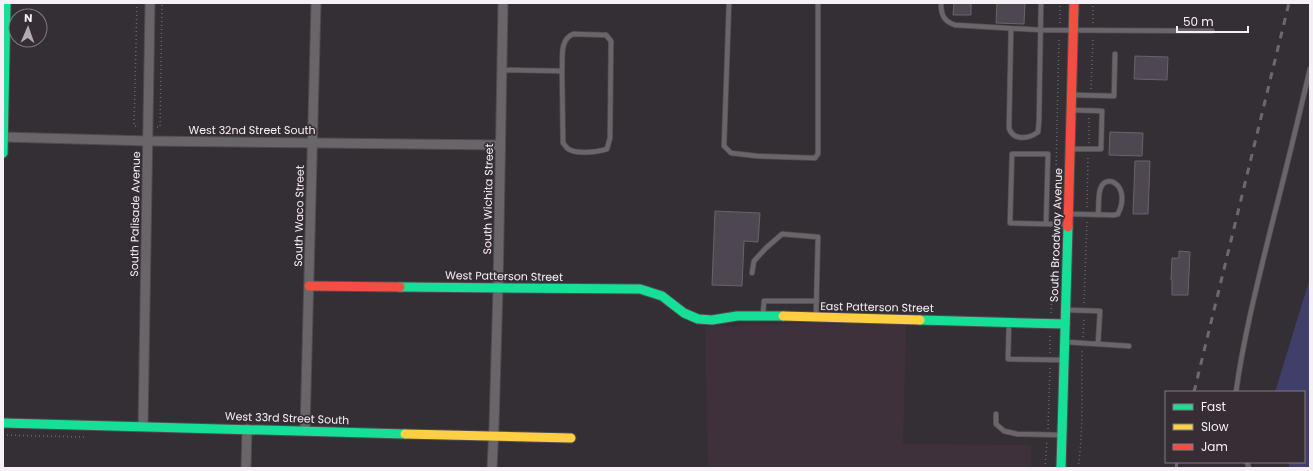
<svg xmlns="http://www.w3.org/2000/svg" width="1313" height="471" viewBox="0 0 1313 471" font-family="Poppins,sans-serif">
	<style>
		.built { fill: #3e313c }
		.water { fill: #403f6a }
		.building { fill: #4e4752; stroke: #686469 }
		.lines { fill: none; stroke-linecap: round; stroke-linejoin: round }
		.lane-casing { stroke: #504b50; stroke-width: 6 }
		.street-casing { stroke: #504b50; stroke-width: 11 }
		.fast-casing { stroke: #504b50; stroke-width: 11 }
		.slow-casing { stroke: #504b50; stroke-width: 11 }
		.jam-casing { stroke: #504b50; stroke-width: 11 }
		.path { stroke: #6b696b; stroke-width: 1.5; stroke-dasharray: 1 3; stroke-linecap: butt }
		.lane { stroke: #6a6569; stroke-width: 4.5 }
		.street { stroke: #6a6569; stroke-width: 9 }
		.fast { stroke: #16e098; stroke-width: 9 }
		.slow { stroke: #ffcf43; stroke-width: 9 }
		.jam { stroke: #f24e42; stroke-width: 9 }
		.rail { stroke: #6c696c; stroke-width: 3; stroke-dasharray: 7 7; stroke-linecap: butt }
		.labels { text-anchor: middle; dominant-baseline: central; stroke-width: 3.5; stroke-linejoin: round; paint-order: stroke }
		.street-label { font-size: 11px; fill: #f6f0f6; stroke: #362d35 }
	</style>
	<rect width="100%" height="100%" fill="#342f34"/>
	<path class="built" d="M795,323L906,325L903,444L1031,445V468H708L705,327Z"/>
	<path class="water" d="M1310,278V468H1289V462H1304V392H1275Z"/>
	<g class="building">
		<path d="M954,3H971V15H953Z"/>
		<path d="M997,3H1025L1024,24L996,23Z"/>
		<path d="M1135,56L1168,57L1167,80L1134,79Z"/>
		<path d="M1110,132L1143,133L1142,156L1109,155Z"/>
		<path d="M1135,161H1150L1148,214H1133Z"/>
		<path d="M715,211L760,213L758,242L744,241L742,286L712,285Z"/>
		<path d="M1179,251L1190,252L1188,295H1172V280H1171L1172,258H1179Z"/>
	</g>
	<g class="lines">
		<defs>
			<g id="lane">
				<path d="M729,3L724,146L731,153L757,156L815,158L818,154V3"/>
				<path d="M941,3C941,14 943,21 955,25L1041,30L1212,31"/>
				<path d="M1011,29L1009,128C1013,141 1029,139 1038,132L1039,121L1041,3"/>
				<path d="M502,70L562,71C563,59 559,40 573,34L606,35L611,41L610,138L607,149C598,152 575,155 567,148C566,147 565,145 563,143L562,71"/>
				<path d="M1074,95L1114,96L1115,54"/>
				<path d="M1072,110L1102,111L1101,149H1072"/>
				<path d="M1070,214L1114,215L1118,214C1132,185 1105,171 1100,190C1098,197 1099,207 1098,215"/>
				<path d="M1046,224L1010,223L1012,154H1048L1046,224H1066"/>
				<path d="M752,273L754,261L766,248L782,234L818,237L816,316"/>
				<path d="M1068,310L1100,311L1098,344"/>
				<path d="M763,314L764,301H817"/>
				<path d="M1009,323L1008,359L1062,360"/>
				<path d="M1066,342L1129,346"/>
				<path d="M1236,392C1244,334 1259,277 1273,220C1286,170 1298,120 1310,69"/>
				<path d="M996,414V424L1004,431L1017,434L1061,435"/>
				<path d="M1247,462L1249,468"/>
			</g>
			<g id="street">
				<path d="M3,137L148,141L500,145"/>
				<path d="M143,426L150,3"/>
				<path d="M305,430L316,3"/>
				<path d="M246,468L247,429"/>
				<path d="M492,468L494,426L498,288L503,3"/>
			</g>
			<g id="fast">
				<path d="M3,153L6,3"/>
				<path d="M400,287L640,289L662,296L684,313L698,319L712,320L737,316H783"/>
				<path d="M920,320L1065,324"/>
				<path d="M3,423L405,434"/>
				<path d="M1061,468L1068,227"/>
			</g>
			<g id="slow">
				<path d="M783,316L920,320"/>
				<path d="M405,434L571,438"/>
			</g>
			<g id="jam">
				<path d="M1068,227L1074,3"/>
				<path d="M309,286L400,287"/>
			</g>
		</defs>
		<use href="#lane" class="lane-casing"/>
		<use href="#street" class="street-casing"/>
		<use href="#fast" class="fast-casing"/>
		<use href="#slow" class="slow-casing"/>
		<use href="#jam" class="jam-casing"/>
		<g class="path">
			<path d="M137,3L134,126H139"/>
			<path d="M1060,23V3"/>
			<path d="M1093,23V3"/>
			<path d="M1091,89L1093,37"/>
			<path d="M157,127H160L162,3"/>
			<path d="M1089,143V117"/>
			<path d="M1087,207L1088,157"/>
			<path d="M1055,217L1059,37"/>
			<path d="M1084,303L1087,221"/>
			<path d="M1051,313L1055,231"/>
			<path d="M1083,337L1084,317"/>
			<path d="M1050,353V335"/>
			<path d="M1048,429L1050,367"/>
			<path d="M3,435L85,437"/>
			<path d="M1045,468L1047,442"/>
			<path d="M1078,468C1084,429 1081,390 1082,351"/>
		</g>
		<use href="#lane" class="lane"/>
		<use href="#street" class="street"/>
		<use href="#fast" class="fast"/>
		<use href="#slow" class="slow"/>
		<use href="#jam" class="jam"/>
		<g class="rail">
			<path d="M1194,392L1289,3"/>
			<path d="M1176,468L1177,462"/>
		</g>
	</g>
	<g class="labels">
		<g class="street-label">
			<text x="252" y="130">West 32nd Street South</text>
			<text transform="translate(488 199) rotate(-89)">South Wichita Street</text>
			<text transform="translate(135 214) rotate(-89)">South Palisade Avenue</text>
			<text transform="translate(299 216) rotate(-89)">South Waco Street</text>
			<text transform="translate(1056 235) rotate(-88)">South Broadway Avenue</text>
			<text transform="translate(504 276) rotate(1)">West Patterson Street</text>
			<text transform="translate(877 307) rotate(1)">East Patterson Street</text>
			<text transform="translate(287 418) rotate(2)">West 33rd Street South</text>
		</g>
	</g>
	<rect width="1313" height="471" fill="none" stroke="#f6f0f6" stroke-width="8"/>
	<rect x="1165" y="391" width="140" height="72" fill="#362d35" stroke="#837b82"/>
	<rect x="1173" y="404" width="20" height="6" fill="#16e098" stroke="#837b82"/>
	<text x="1201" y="411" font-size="12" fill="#f6f0f6">Fast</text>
	<rect x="1173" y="424" width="20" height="6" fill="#ffcf43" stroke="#837b82"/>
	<text x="1201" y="431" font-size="12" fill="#f6f0f6">Slow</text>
	<rect x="1173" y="444" width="20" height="6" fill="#f24e42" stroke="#837b82"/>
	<text x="1201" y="451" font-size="12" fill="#f6f0f6">Jam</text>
	<g transform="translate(28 28) rotate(2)"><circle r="19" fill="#362d35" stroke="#837b82"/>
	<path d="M0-3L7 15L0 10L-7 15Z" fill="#b2acb2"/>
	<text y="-6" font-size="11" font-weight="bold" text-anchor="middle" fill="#f6f0f6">N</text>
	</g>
	<path d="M1177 26v6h71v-6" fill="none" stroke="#f6f0f6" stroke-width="2"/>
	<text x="1183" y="26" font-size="12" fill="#f6f0f6" stroke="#362d35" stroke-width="3" paint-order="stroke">50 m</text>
</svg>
